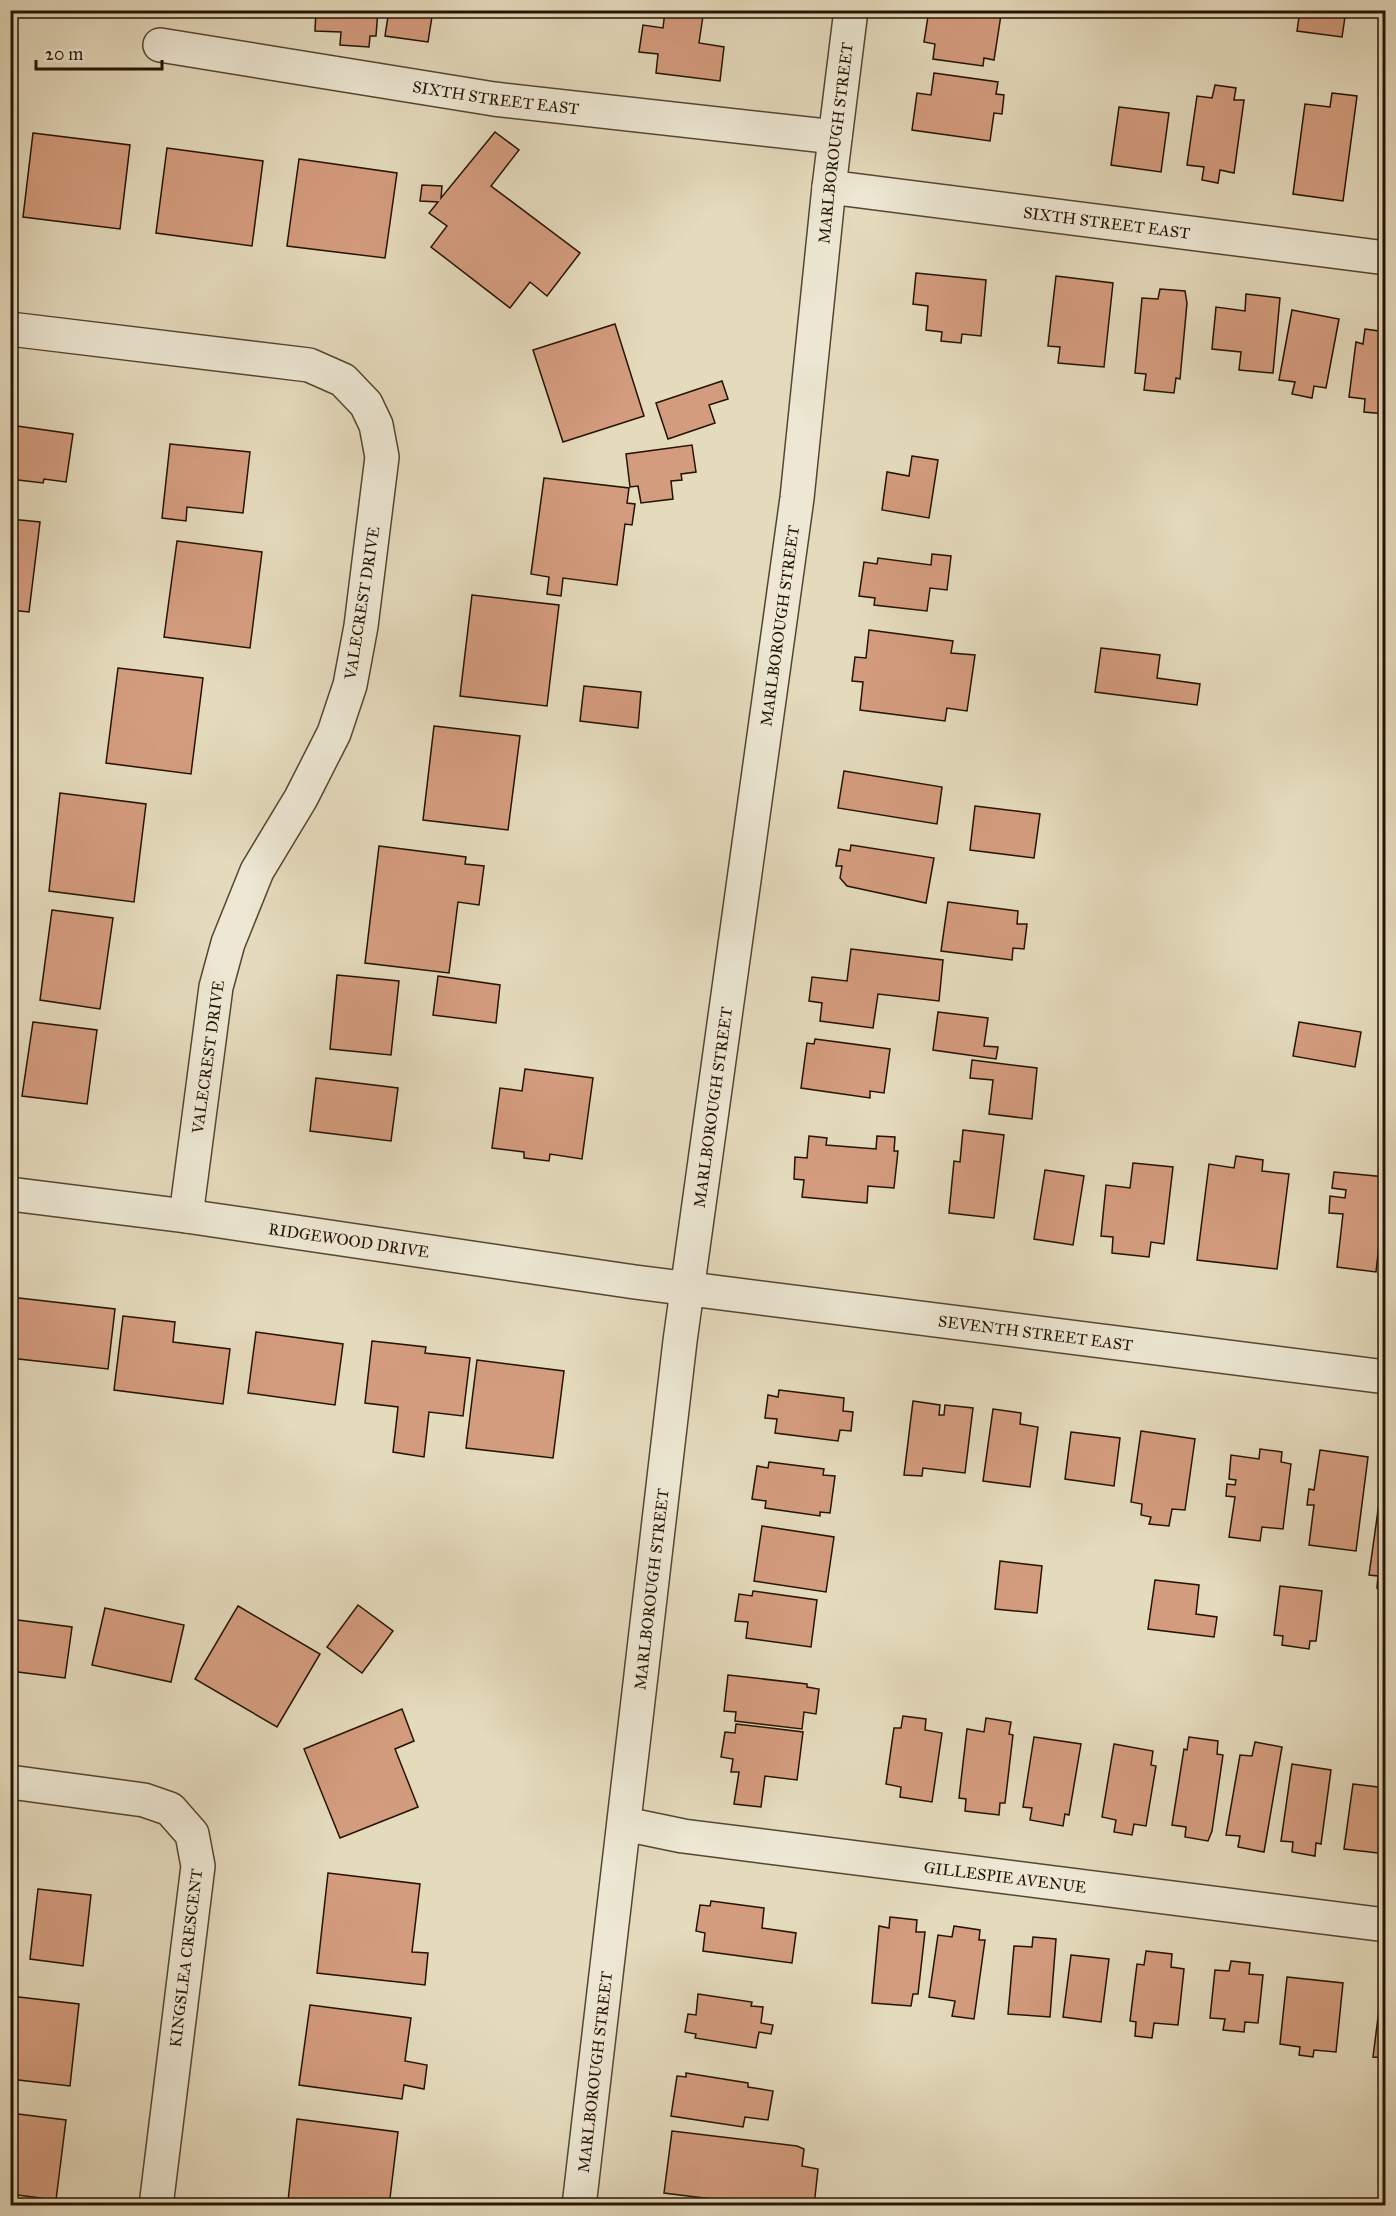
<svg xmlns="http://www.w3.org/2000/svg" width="1396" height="2216" viewBox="0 0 1396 2216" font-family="'IM FELL Great Primer',serif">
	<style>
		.building { fill: #d49c7e; stroke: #251301; stroke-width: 1.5 }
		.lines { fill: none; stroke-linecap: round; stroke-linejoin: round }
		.street-casing { stroke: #554530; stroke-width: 36 }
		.street { stroke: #ede7d3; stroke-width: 33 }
		.labels { text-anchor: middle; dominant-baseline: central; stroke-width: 5; stroke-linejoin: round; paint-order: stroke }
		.street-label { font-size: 16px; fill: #251301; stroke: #ede7d3 }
	</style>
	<rect width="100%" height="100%" fill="#e4dabc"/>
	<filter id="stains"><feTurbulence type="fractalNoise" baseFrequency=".00333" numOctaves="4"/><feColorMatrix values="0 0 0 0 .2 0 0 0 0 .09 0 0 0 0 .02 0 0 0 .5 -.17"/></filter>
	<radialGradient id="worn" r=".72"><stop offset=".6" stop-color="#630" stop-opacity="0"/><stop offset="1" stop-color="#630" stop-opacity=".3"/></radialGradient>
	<g class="building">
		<path d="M152,10H199L198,16Z"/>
		<path d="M316,10H378L376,36H370L369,47L340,45L341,32L315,31Z"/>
		<path d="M389,10H433L428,42L385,36Z"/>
		<path d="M929,10H990V14L1001,15L994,60L984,58L983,66L933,59L935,44L924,42Z"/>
		<path d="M1300,10H1346L1342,37L1297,31Z"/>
		<path d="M665,11L703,16L699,43L724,47L720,81L656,73L658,54L639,52L643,25L663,28Z"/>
		<path d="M934,73L998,82L996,94L1004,95L1002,114L994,113L990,141L912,130L917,93L931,95Z"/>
		<path d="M1215,85L1236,88L1234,100H1244L1234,173L1220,170L1218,183L1202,180L1204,167L1187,165L1197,96L1212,98Z"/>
		<path d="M1332,93L1357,96L1343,201L1293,194L1305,104L1330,107Z"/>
		<path d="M1386,98V158L1379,157Z"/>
		<path d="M1119,107L1169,113L1161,172L1111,165Z"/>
		<path d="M495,132L519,150L491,186L580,253L547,296L530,282L510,308L431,247L447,226L429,213L438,202L420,201L422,185L442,186L441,198Z"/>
		<path d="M33,133L130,145L120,229L23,217Z"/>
		<path d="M167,148L263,161L252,246L156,233Z"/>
		<path d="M299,159L397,173L385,258L287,246Z"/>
		<path d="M916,273L986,280L981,336L962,334L961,343L941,341L942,332L926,330L928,306L913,304Z"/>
		<path d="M1056,276L1113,283L1104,367L1058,363L1060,347L1048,346Z"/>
		<path d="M1160,289L1185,291L1187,303L1180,379L1176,378L1174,393L1144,390L1146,374L1135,373L1142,298L1158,299Z"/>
		<path d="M1246,294L1280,298L1273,373L1239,370L1241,352L1212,349L1216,307L1245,311Z"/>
		<path d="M1292,310L1339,319L1326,388L1314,386L1312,398L1292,394L1295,382L1279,380Z"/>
		<path d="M615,324L644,416L563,442L533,350Z"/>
		<path d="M1365,329L1386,332V414L1364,412L1365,399L1349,397L1356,342L1363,344Z"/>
		<path d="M722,381L728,399L709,405L715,423L668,439L656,403Z"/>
		<path d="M10,425L73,434L66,482L44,479L43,483L10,479Z"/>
		<path d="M170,444L250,452L243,513L187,507L186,521L162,518Z"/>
		<path d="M692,445L696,472L681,474L682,480L671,481L673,499L641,503L638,486L630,487L626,454Z"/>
		<path d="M912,456L938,460L929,518L882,510L887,472L909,476Z"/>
		<path d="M544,478L629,488L627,503L635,504L632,525L625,524L617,585L563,578L561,596L547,594L549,577L531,574Z"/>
		<path d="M10,519L40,522L29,612L10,610Z"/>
		<path d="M177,541L262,552L250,648L164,637Z"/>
		<path d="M932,554L951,556L947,590L930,588L927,611L874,605L875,598L859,596L864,562L877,564L878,558L931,565Z"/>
		<path d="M472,595L559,605L547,706L460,696Z"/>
		<path d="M869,630L953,641L951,653L975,655L967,711L947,708L945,721L860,710L863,682L852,681L855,657L866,658Z"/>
		<path d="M1101,648L1160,655L1157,678L1200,684L1197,705L1095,692Z"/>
		<path d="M118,668L203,678L191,774L106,763Z"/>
		<path d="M584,686L641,692L638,728L580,721Z"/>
		<path d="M434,726L520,736L508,830L423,820Z"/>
		<path d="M844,771L942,787L937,824L838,808Z"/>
		<path d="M60,793L146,804L134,902L49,891Z"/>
		<path d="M975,806L1040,814L1034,858L970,850Z"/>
		<path d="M851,845L934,858L926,903L847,886L840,878L842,866H836L839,849L850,851Z"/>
		<path d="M379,846L466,857L465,864L484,866L479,905L458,902L449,973L365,963Z"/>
		<path d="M948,902L1018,911L1017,924H1027L1024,949L1013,948L1012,960L941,951Z"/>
		<path d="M52,910L113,918L100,1009L40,1000Z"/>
		<path d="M851,949L943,960L939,1001L878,994L873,1028L820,1021L822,1003L809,1001L812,977L847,981Z"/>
		<path d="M337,975L399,981L391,1055L330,1049Z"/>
		<path d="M438,976L500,985L496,1023L433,1015Z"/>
		<path d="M938,1012L988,1018L984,1046L998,1047L996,1059L933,1050Z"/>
		<path d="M33,1022L97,1030L87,1104L22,1096Z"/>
		<path d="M1299,1022L1361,1032L1355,1067L1293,1056Z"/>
		<path d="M815,1039L890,1049L884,1093L870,1091V1098L801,1088L807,1043L814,1044Z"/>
		<path d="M972,1060L1037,1068L1032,1119L989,1114L993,1080L970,1078Z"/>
		<path d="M525,1069L593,1078L582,1159L550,1154L549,1161L524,1158V1152L492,1148L500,1088L522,1091Z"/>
		<path d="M316,1078L398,1088L391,1141L310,1131Z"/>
		<path d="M963,1130L1004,1135L994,1218L949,1213L954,1161L960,1162Z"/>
		<path d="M809,1136L827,1138L826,1145L876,1149L877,1136L895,1137L894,1151H898L894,1188L868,1186L867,1203L802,1197L804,1180L794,1179L795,1157L807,1158Z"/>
		<path d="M1236,1156L1263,1160L1262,1171L1289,1174L1277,1269L1197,1260L1209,1164L1234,1168Z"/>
		<path d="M1133,1163L1173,1167L1164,1244L1151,1242L1149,1257L1112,1253L1113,1237L1101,1236L1106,1185L1130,1188Z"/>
		<path d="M1045,1170L1084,1176L1073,1245L1034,1239Z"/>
		<path d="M1334,1172L1386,1177V1227H1381L1376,1272L1337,1267L1343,1214L1329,1213L1330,1196L1345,1198L1346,1190L1332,1188Z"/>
		<path d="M10,1297L115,1309L108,1369L10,1358Z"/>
		<path d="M123,1316L175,1322L173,1342L230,1349L223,1404L114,1390Z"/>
		<path d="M256,1332L343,1344L335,1405L248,1393Z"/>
		<path d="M372,1341L426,1347L425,1353L470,1358L463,1416L429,1412L424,1457L393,1452L398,1407L365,1403Z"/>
		<path d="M477,1360L564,1371L553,1458L466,1448Z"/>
		<path d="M779,1390L844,1398L843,1411L853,1412L851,1431L840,1430L838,1441L775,1433L777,1419L765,1418L768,1395L778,1397Z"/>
		<path d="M913,1401L940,1405L939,1415H944L945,1405L973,1408L965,1473L923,1468L922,1476L904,1475Z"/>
		<path d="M993,1409L1021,1413L1020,1424L1038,1427L1030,1487L983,1481Z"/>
		<path d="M1141,1431L1195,1439L1185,1510L1172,1509L1169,1526L1149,1524L1151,1517L1141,1515L1142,1504L1131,1502Z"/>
		<path d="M1071,1432L1120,1438L1114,1486L1065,1479Z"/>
		<path d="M1260,1449L1282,1452L1281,1462L1291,1464L1283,1529L1262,1527L1260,1541L1229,1537L1235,1497L1226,1496L1227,1484L1235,1485L1236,1480L1229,1479L1231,1455L1259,1459Z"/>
		<path d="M1320,1450L1368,1457L1356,1551L1309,1545L1314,1505H1307L1309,1489L1314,1490Z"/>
		<path d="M1385,1460H1386V1589L1377,1588L1378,1576L1369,1575Z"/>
		<path d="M769,1462L824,1469L823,1475L835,1476L830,1513L820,1512V1516L765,1508L766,1501L752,1499L757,1466L768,1468Z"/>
		<path d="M762,1526L834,1537L826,1592L754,1581Z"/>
		<path d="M1000,1561L1042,1566L1037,1613L995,1609Z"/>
		<path d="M1155,1580L1199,1585L1196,1614L1217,1617L1214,1637L1148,1629Z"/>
		<path d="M1280,1586L1322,1591L1316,1641H1310L1309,1649L1282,1645L1283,1636L1274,1635Z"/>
		<path d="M753,1591L817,1600L811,1647L746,1638L748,1622L735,1621L739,1594L752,1596Z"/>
		<path d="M358,1605L393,1631L362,1673L327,1647Z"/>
		<path d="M238,1606L320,1654L277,1727L195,1679Z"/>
		<path d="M105,1608L184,1625L171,1682L92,1665Z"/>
		<path d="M10,1619L72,1627L65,1678L10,1671Z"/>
		<path d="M728,1675L807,1684V1687L819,1689L816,1714L804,1712L802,1729L735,1721L736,1712L724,1711Z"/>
		<path d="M402,1709L414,1741L395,1749L418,1807L340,1838L304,1749Z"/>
		<path d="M903,1716L926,1719L925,1730L942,1733L932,1802L900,1797L901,1787L886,1784L894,1728H901Z"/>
		<path d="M986,1718L1011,1722L1009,1734L1013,1735L1005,1803H1000L999,1815L965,1811L966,1799L959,1798L967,1729L984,1732Z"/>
		<path d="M736,1724L803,1732L797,1780L765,1776L761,1807L734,1804L739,1772H731L733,1759L721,1757L725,1732L735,1733Z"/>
		<path d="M1034,1737L1081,1744L1069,1815L1065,1814L1063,1826L1030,1820L1032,1808L1023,1807Z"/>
		<path d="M1189,1737L1218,1741L1217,1754L1223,1755L1212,1831L1208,1841L1185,1837L1186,1827L1172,1825L1184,1749L1187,1750Z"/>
		<path d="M1255,1742L1282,1747L1264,1852L1238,1847L1240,1836L1226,1835L1240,1755L1252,1756Z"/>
		<path d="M1114,1744L1153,1751L1151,1765L1156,1766L1146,1826L1134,1824L1132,1835L1114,1832L1116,1820L1102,1817Z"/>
		<path d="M1292,1764L1331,1770L1321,1844L1316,1843L1315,1856L1292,1852L1293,1842L1281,1841Z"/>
		<path d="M1353,1784L1386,1788V1854L1344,1849Z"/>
		<path d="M328,1873L420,1884L412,1952L428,1953L425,1985L317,1973Z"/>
		<path d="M38,1889L91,1895L83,1966L30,1959Z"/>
		<path d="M711,1901L764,1908L762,1928L796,1933L792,1963L703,1951L705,1933L696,1931L700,1905L710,1906Z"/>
		<path d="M890,1917L917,1920L916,1932H925L918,1994H913L911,2006L872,2003L879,1926L889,1928Z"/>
		<path d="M954,1926L980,1930L979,1940H985L974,2019L952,2016L955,2001L929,1997L938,1935L952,1937Z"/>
		<path d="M1033,1937L1056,1939L1050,2017L1008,2014L1014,1946L1032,1947Z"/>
		<path d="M1146,1951L1172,1954L1171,1967L1184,1969L1178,2025L1154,2023L1152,2038L1135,2036L1136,2022L1130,2021L1137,1964L1144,1965Z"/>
		<path d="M1071,1955L1109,1959L1101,2022L1063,2017Z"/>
		<path d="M1231,1961L1250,1963L1249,1974L1263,1975L1258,2023L1245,2022L1244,2032L1223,2030L1225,2019L1210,2018L1215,1970L1229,1971Z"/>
		<path d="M1287,1977L1343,1983L1336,2052L1314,2050L1313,2057L1299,2055L1300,2047L1280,2044Z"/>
		<path d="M1382,1986L1386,1987V2058L1373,2057Z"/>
		<path d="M698,1994L752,2002L751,2006L763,2007L761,2023L773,2025L771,2034L759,2032L756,2048L695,2038L696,2034L685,2032L688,2014L696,2015Z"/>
		<path d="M10,1996L79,2004L70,2086L10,2079Z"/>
		<path d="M310,2005L411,2018L405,2061L427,2065L424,2089L404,2085L402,2099L299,2085Z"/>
		<path d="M686,2073L748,2083V2087L773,2091L768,2120L745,2117L743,2127L671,2116L677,2076L686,2077Z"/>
		<path d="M10,2113L66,2120L56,2200L10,2194Z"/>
		<path d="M297,2119L398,2132L389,2206H327L288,2201Z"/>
		<path d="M672,2131L797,2146L804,2149L802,2166L818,2169L814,2206H768L664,2193Z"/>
	</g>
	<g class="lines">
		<defs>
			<g id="street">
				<path id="s1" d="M160,45L494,99L835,137"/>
				<path id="s2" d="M829,187L1386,258"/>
				<path d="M10,329L309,365L343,380L366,404L376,425L382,457L361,626L350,685L334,733L301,798L257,871L228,943L216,987L186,1216"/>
				<path id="s3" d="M10,1194L186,1216L635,1282L1386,1377"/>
				<path d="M10,1782L144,1800L170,1809L192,1834L198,1866L156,2206"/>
				<path id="s4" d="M625,1824L683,1836L1386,1925"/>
				<path id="s5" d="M579,2206L680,1341L797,498L829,187L851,10"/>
			</g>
		</defs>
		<use href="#street" class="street-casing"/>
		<use href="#street" class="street"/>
	</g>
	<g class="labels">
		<g class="street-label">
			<text stroke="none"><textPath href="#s1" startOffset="340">SIXTH STREET EAST</textPath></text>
			<text stroke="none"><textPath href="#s5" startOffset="2079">MARLBOROUGH STREET</textPath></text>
			<text stroke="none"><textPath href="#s2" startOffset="280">SIXTH STREET EAST</textPath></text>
			<text transform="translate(362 603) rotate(-81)">VALECREST DRIVE</text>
			<text stroke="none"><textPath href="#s5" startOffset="1593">MARLBOROUGH STREET</textPath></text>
			<text transform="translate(208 1057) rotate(-82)">VALECREST DRIVE</text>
			<text stroke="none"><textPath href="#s5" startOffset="1107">MARLBOROUGH STREET</textPath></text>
			<text stroke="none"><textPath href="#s3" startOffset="342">RIDGEWOOD DRIVE</textPath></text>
			<text stroke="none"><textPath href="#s3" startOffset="1035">SEVENTH STREET EAST</textPath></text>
			<text stroke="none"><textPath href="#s5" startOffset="621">MARLBOROUGH STREET</textPath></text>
			<text stroke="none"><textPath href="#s4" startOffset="384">GILLESPIE AVENUE</textPath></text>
			<text transform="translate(186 1958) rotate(-83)">KINGSLEA CRESCENT</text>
			<text stroke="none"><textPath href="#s5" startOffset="135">MARLBOROUGH STREET</textPath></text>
		</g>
	</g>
	<rect width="1396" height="2216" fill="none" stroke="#e4dabc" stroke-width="36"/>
	<rect x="12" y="12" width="1372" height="2192" fill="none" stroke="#251301" stroke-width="3"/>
	<rect x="18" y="18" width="1360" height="2180" fill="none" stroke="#251301" stroke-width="1.5"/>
	<path d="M36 60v9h126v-9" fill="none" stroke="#251301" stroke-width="3"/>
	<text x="45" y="60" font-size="18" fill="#251301" stroke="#ede7d3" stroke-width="4.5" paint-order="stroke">20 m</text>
	<rect width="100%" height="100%" filter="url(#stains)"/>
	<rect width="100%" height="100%" fill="url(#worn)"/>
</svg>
